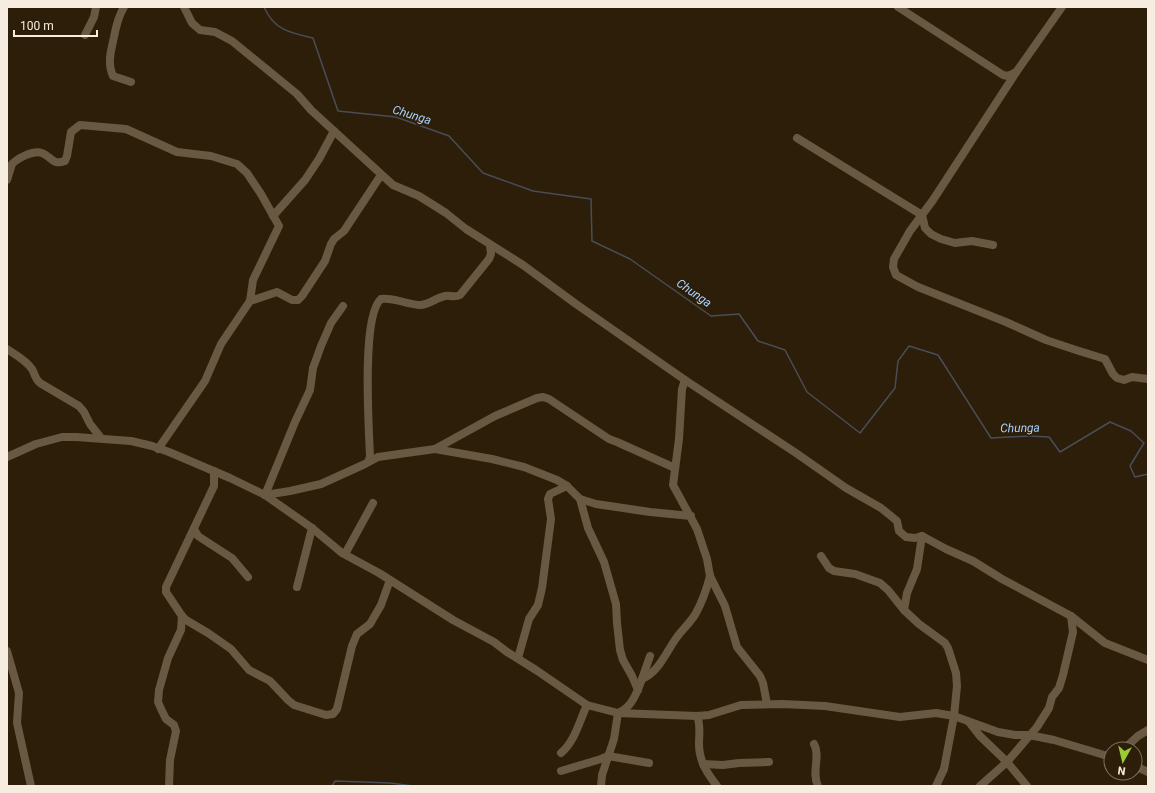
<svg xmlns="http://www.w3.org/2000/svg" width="1155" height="793" viewBox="0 0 1155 793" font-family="Roboto,sans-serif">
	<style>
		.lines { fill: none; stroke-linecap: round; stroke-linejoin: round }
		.stream { stroke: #4a4d57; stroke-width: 1.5 }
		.minor { stroke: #695942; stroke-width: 8 }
		.labels { text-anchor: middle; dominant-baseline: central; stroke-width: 4; stroke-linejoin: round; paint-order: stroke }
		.water-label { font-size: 12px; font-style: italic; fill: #a8d1fd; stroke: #2c1e09 }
	</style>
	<rect width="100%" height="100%" fill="#2c1e09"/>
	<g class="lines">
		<g class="stream">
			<path d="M264,7C274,30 290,33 313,38L338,111L396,117L449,136L483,173L533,191L591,199L592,241L630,259L711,316L739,314L758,341L785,350L807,392L860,433L895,388L898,361L909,346L938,355L991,438L1029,436L1049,437L1060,452L1110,422L1131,431L1144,443L1130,466L1135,477L1148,474"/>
			<path d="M332,786L335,781L390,783L413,786"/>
		</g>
		<g class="minor">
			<path d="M124,7C118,17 116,26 114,37C111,51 107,63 113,76L131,82"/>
			<path d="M184,7L192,23L200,30L215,32L232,41L297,94L311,110L393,185L419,196L446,213L466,229L523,265L576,304L685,380L796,453L846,488L881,508L897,521L899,531L906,537L915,538L922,536L946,549L973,561L1002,579L1071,616L1105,643L1148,660"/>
			<path d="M898,7L1003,75L1008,76L1016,72"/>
			<path d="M1062,7L1017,71L933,200L910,231L894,259L893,267L896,275L918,287L1006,322L1046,340L1076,350L1105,359L1113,374L1117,378L1124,380L1132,377L1148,379"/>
			<path d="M85,35L94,17L96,7"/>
			<path d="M797,138L922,215L925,228L931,234L941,239L955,243L972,241L993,245"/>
			<path d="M7,180L12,164C18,158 33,150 42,153C51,156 52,166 65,161L67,156L71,132L80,125L126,129L177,152L211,156L237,164L247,173L261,194L279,226L253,280L250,301"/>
			<path d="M273,216L305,180L319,159L334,131"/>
			<path d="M7,349C16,355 26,360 32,369C35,374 35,379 40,383L79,406L84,412L90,424L101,438"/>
			<path d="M685,380L682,389L679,439L673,485L697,529L707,559L710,576L725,606L737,647L760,676L763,683L767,704"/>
			<path d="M158,449L205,381L221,344L250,301L277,292L292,300H298L302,296L325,261L331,244L334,239L344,231L381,175"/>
			<path d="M435,449L492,459L524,467L557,480L567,486L580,499L596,504L650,512L691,516"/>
			<path d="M7,457L36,444L62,437H76L131,441L152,446L169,452L230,478L265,495L312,528L342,553L379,573L453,620L494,642L507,652L536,670L587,705L618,713L697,716L709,715L741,705L782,704L825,706L900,717L936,713L954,716L998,732L1015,735H1029L1054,740L1111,757"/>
			<path d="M368,462L370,457C369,429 361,316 381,299C394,297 407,305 421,305C430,304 436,298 445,296C450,295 454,298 460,295L489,259L491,254L490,245"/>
			<path d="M214,471V486L166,587V592L182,616L186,620L208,633L231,649L249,670L270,681L288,700L294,705L326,715L333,714L337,709L352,646L357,634L370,624L381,605L390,580"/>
			<path d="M265,495L290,491L321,484L365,464L378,457L435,449L495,416L537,398L543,397L549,399L609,439L617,442L675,468"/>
			<path d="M265,495L295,422L310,390L313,368L321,346L331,323L343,306"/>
			<path d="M580,499L588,528L604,562L616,604L617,623L620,650L623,660L632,676L638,690"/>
			<path d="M194,529L198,536L218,549L232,558L248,577"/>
			<path d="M922,536L917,569L907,593L904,610L919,624L945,643L948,648L956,673L957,686L954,716L944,769L936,786"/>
			<path d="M345,554L373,503"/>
			<path d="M821,556L829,568L834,571L855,574L880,583L888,590L904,610"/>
			<path d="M297,587L312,528"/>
			<path d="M7,651L19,693L17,723L31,786"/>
			<path d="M518,658L529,619L538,605L542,588L551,519L548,499L550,494L567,486"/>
			<path d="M642,679L650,656"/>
			<path d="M697,716C701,725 699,734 699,744C699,761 707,773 717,786"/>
			<path d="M969,722L980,736L1007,762L1027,786"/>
			<path d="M814,744C821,756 811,772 818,786"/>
			<path d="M1124,749L1138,736L1148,730"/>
			<path d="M561,753C575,741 579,722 587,705"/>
			<path d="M703,764L723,765L739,763L769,762"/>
			<path d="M1135,766L1148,772"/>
			<path d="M561,771L601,759L608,756L649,763"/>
			<path d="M169,786L170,760L176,731L174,725L166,719L162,711L158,702L159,690L168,658L181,630L182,616"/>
			<path d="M601,786L602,775L614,739L618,713C632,708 637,692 642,679C659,672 666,652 677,637C683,629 691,622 696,613C702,602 707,588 710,576"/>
			<path d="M980,786L1007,762L1037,727L1049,708L1052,697L1059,688L1063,675L1073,632L1071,616"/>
		</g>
	</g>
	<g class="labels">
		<g class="water-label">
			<text transform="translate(412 115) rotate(17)">Chunga</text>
			<text transform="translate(694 293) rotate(35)">Chunga</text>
			<text transform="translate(1020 428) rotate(-1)">Chunga</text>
		</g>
	</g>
	<rect width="1155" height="793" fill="none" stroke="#f6ecdf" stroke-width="16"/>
	<g transform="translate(1123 761) rotate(188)"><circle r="19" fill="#2c1e09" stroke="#7d705f"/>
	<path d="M0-3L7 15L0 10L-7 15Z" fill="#99cb35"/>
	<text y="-6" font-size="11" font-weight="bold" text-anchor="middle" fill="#f6ecdf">N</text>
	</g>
	<path d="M14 30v6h83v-6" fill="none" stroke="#f6ecdf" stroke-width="2"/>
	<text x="20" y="30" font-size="12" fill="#f6ecdf" stroke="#2c1e09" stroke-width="3" paint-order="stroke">100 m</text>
</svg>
